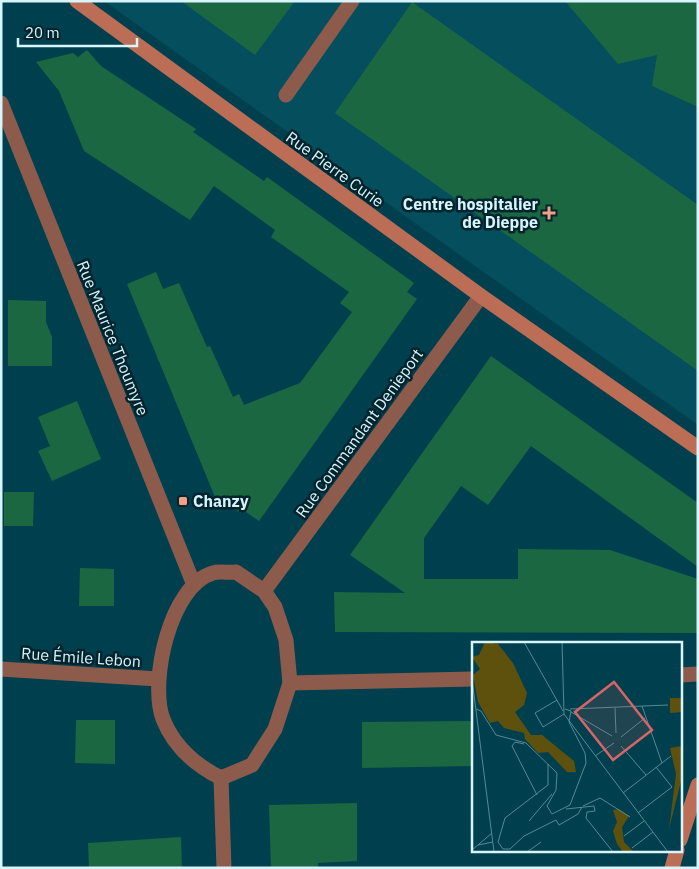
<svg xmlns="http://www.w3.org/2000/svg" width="699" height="869" viewBox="0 0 699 869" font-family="'IBM Plex Sans',sans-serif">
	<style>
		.built { fill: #044e5e }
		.building { fill: #1a6742 }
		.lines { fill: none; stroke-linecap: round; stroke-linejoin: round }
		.lane { stroke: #8d5b4c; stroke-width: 15 }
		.street { stroke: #8d5b4c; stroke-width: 15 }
		.secondary { stroke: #bb6d55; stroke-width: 15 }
		.poi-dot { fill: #f39f85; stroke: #02242d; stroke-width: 2 }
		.labels { text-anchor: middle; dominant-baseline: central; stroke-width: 5; stroke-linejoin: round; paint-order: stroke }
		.street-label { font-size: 16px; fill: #d8f4fc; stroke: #02242d }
		.poi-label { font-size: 16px; font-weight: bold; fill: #d8f4fc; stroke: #02242d; text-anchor: end }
		.inset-road { fill: none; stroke: #568894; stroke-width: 1 }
		.view { fill: #d76568; fill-opacity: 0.15; stroke: #d76568; stroke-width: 2.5 }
		.inset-edge { fill: none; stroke: #d8f4fc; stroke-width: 2.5 }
	</style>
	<rect width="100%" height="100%" fill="#00404e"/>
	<path class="built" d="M104,1H698V425Z"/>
	<g class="building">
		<path d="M181,1H295L255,55Z"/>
		<path d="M565,1H698V107L652,86L657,55L618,64Z"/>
		<path d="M412,2L698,205V371L335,113Z"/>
		<path d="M87,50L101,66L196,129L193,132L264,181L267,177L414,283L407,292L417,299L259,521L243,510L241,513L215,497L127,284L156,272L163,289L179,283L207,347L210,346L233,397L239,394L244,405L300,383L352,312L340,303L349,292L271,237L275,230L214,186L190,220L84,151L59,91L36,62L73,53L78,57Z"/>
		<path d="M8,300L46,301V322L52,337V366H8Z"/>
		<path d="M491,356L698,503V567L531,446L488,505L461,486L424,538V579H518V549L610,550L698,579V633L335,632L334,592L405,593L350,555Z"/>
		<path d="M77,401L101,459L52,481L38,451L50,446L38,417Z"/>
		<path d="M4,492H34L33,526H4Z"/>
		<path d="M80,568L114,569V606H79Z"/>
		<path d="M76,720H115V764L75,763Z"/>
		<path d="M473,721V766L362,768V722Z"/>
		<path d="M357,803V861L318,863V868H271L269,805Z"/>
		<path d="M181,837L182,868H89L88,843Z"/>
	</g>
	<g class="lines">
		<path class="lane" d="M286,95L352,1"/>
		<g class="street">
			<path d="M1,103L194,585"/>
			<path d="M236,572L264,591L275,607L286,640L290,683L275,729L252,765L221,778C195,765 174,747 163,719C149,682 170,585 213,573C219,571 229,573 236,572Z"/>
			<path d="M264,591L481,296"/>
			<path d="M1,669L158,679"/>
			<path d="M680,675L698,674"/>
			<path d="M290,683L473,679"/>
			<path d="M221,778L224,868"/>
		</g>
		<g class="secondary">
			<path d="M77,1L481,296L698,448"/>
			<path d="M680,840L698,785"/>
			<path d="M672,868L677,850"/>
		</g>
	</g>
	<g class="poi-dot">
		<path d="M546.5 205.5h5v5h5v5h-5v5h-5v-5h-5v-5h5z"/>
		<rect x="178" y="496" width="10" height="10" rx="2.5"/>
	</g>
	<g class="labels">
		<g class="street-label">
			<text transform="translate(335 169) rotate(36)">Rue Pierre Curie</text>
			<text transform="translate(113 338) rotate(68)">Rue Maurice Thoumyre</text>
			<text transform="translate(359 433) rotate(-54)">Rue Commandant Denieport</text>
			<text transform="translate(81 657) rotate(4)">Rue Émile Lebon</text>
		</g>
		<g class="poi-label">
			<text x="538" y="204">Centre hospitalier<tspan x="538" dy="18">de Dieppe</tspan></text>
			<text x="193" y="501" text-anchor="start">Chanzy</text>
		</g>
	</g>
	<g transform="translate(472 642)">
		<rect width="210" height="210" fill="#00404e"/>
		<path d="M13,0L26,2L41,21L55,51L52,63L43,70L59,93H70L102,119L104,130H95L76,110L66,111L53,97L52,91L32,86L26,79L18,81L6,60L1,33L8,27L0,15L7,13ZM210,47V70L198,71V56H209ZM210,104V135L197,187L204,132L198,106ZM147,167L157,174L150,185L152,200L162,210H151L145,202L141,189L145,180L141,168Z" fill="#5e510d"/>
		<path class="inset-road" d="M52,0L91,69M90,0L92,72L196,210M0,37L22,210M85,58L63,71L71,85L92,72M170,64L190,121M143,66L144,91M4,67L9,69L24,93L54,101L85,131L84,148L75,164L80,172L98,163L114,121L113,111L97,80M93,67L99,69L97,80M98,67L196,63M99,70L140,94M149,95L173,76M52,102L43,100L40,104L65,153M149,104L174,133M123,114L142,101M151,151L199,114M111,164L128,156L158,175M94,167L122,164L123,169L115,170L114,176L141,210M166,171L200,145L184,125M57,179L80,152M152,194L172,179M26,200L31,207H38L52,194L84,178L87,183L106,172L110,165M26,200L33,176L76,143V122M6,203L21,200M160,206L181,190M0,208L20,191M55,210L69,200"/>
		<path class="view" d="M142,40L180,88L141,118L103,70Z"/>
		<rect width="210" height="210" class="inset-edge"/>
	</g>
	<rect width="699" height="869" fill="none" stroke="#d8f4fc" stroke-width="5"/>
	<path d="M18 38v8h119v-8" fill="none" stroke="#d8f4fc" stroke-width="2.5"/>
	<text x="25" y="38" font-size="15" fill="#d8f4fc" stroke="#02242d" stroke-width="4" paint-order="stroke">20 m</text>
</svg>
